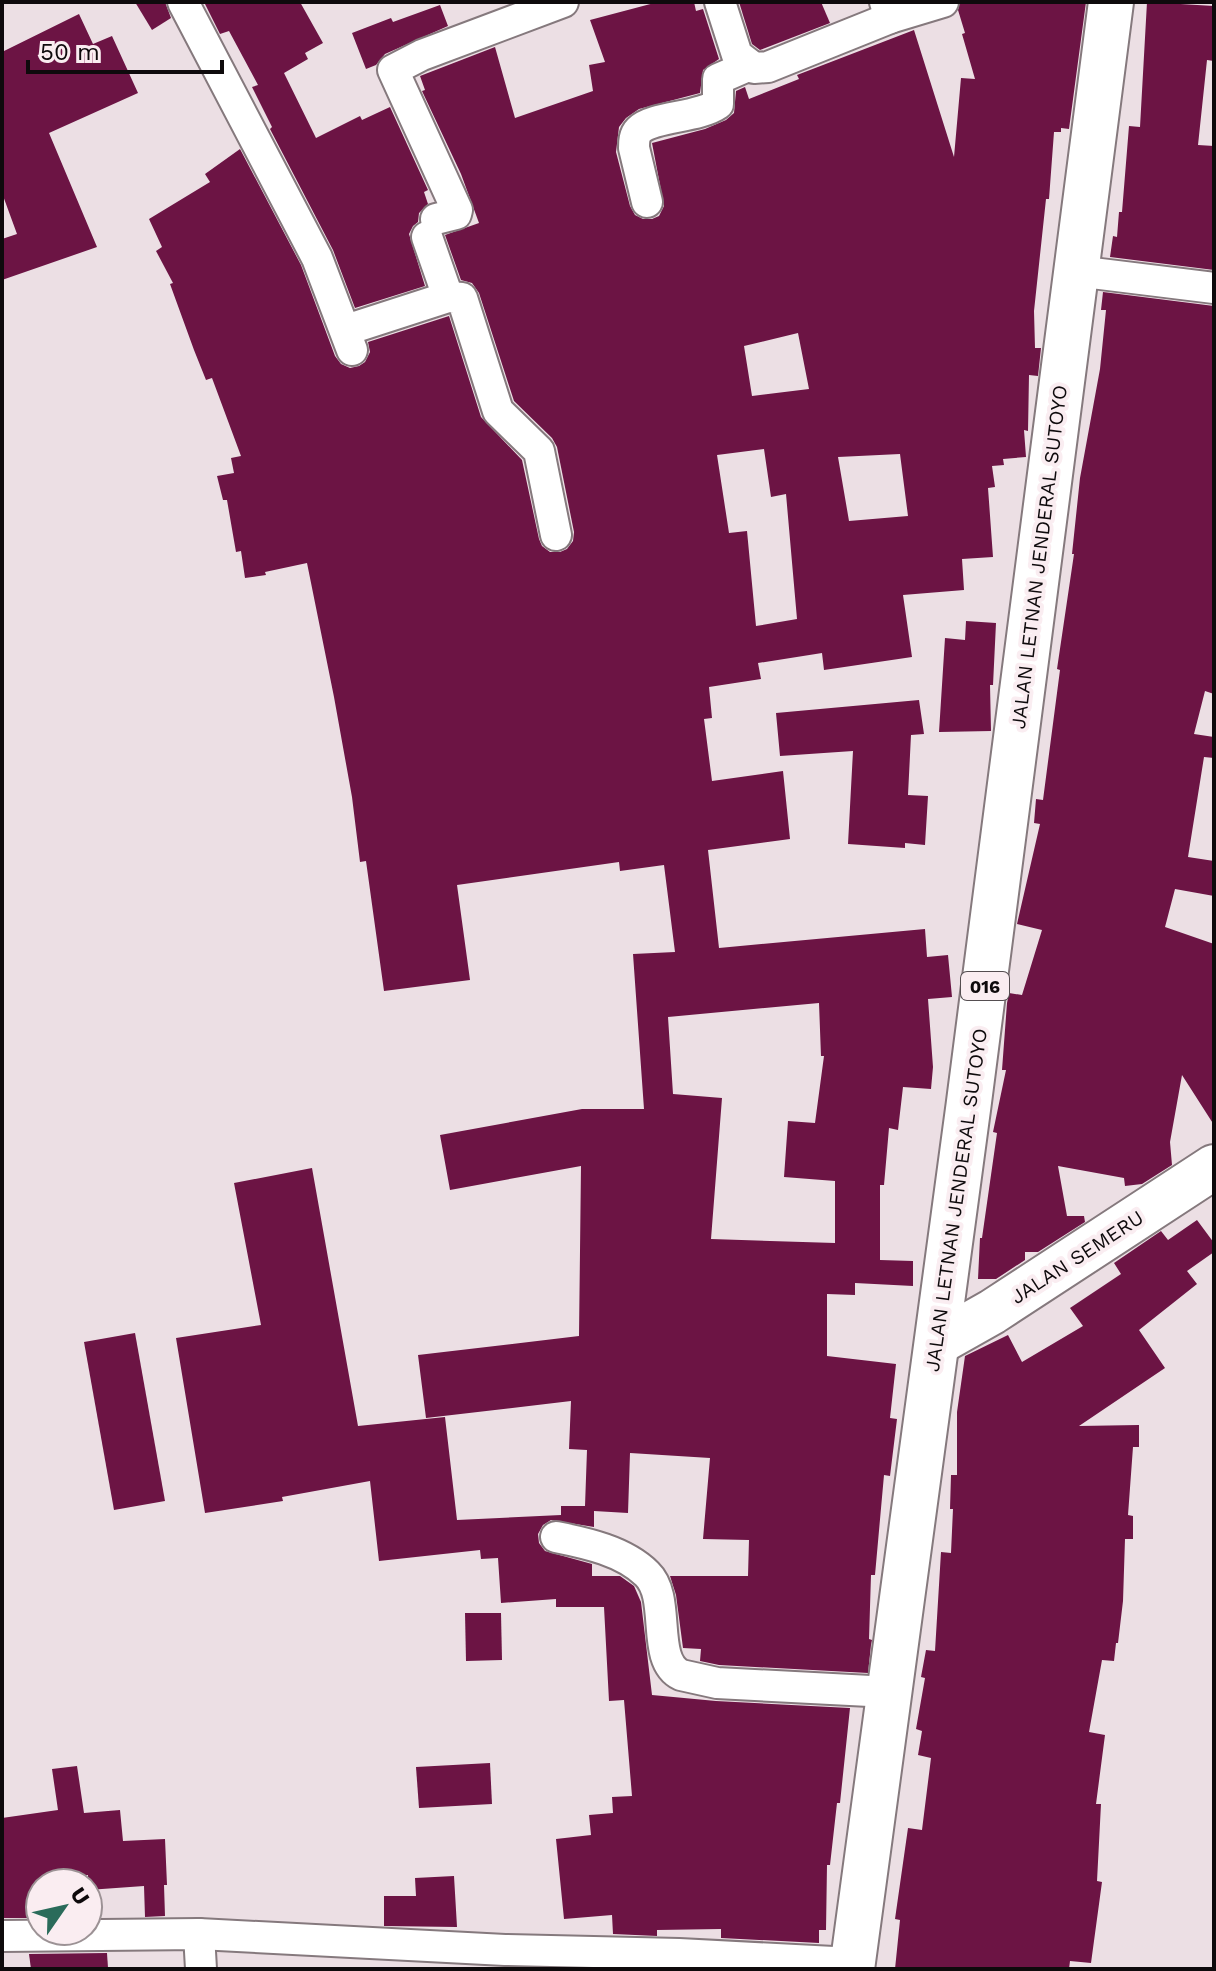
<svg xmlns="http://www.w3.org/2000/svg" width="1216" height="1971" viewBox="0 0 1216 1971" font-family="'Work Sans',sans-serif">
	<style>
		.building { fill: #6c1444; fill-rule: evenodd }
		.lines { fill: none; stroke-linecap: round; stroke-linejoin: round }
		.street-casing { stroke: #85797d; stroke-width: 34 }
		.secondary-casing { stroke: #85797d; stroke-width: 48 }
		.primary-casing { stroke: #85797d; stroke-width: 48 }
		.street { stroke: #fff; stroke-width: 30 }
		.secondary { stroke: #fff; stroke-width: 44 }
		.primary { stroke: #fff; stroke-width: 44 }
		.labels { text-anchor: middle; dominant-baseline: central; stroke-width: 8; stroke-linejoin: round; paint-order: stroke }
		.shield { fill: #faedf1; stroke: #554e51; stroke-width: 2 }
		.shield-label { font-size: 18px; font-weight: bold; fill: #0e0a0c }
		.street-label { font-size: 20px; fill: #0e0a0c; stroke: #faedf1 }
	</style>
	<rect width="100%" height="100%" fill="#ecdfe4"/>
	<g class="building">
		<path d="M135,2H165L171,18L152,30Z"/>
		<path d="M204,2H300L323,43L305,53L308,59L284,73L316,138L360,116L362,120L390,107L428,190L424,192L428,204L419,213L418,222L413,226L409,234L425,286L355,308L333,250L270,129L272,127L252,87L258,85L229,31L220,34Z"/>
		<path d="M658,2H694L696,11L703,9L719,59L703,70L700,93L639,109L626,118L619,127L616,152L630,206L635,215L643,219H652L659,216L664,206L652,143L705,129L726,120L734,113L736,91L745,87L749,99L799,79L797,75L914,30L954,157L961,78L975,79L962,34L965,33L958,10L960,2H1086L1069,129L1061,128V132H1054L1049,199H1046L1034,311L1035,348H1041L1038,376L1029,375L1028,431L1024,430L1026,457L1003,459L1004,465L992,466L995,487L988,488L993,557L962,559L964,590L903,595L912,657L824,670L822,653L758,663L761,679L709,687L712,718L704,719L712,781L783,771L790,839L708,850L719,948L925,929L927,957L948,955L952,997L928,999L933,1067L931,1089L903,1087L898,1130L889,1128L884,1185H880V1260L913,1261V1286L855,1283V1295L827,1294V1356L896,1364L890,1418L897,1419L890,1476L884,1475L875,1575H871L869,1639L872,1640L871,1645L868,1673L719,1665L700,1661L701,1649L683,1648L676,1595L670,1576H748L749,1540L703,1539L710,1458L630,1453L628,1513L594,1511V1527L551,1520L543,1525L538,1534L539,1543L545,1551L592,1564V1576H620L634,1586L641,1602L652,1695L716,1701L850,1708L840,1803H837L830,1865H827L826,1930H819V1943L721,1938V1929L657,1930V1936L613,1934L612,1915L564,1919L556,1839L591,1835L589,1815L613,1813L612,1797L632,1796L624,1700L609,1701L604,1607H556V1599L501,1603L498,1558L481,1559L480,1550L379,1561L370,1481L282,1497L283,1501L205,1513L176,1338L261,1325L234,1183L312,1168L358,1426L445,1417L457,1520L561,1515V1506H585L587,1450L569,1449L571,1401L426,1418L418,1355L579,1336L581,1166L450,1190L440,1135L582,1109H644L633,954L675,952L664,865L620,871L619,862L457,885L470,980L384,991L366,861L360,862L352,797L334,697L307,563L265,572L266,575L245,578L241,551L236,552L227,500H223L217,476L234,473L231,458L241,456L212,378L206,380L194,350L170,284L173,283L156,251L162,247L149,219L210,182L205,174L240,149L301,265L335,356L341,364L350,368L359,366L365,362L370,352L368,342L449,316L481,417L522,460L539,539L542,546L550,552H560L567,549L573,541L574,532L557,447L552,438L514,401L479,293L472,283L461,280L445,235L479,223L461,174L422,91L425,90L420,76L495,47L515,118L593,91L589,65L605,62L590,20ZM798,333L809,389L752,396L744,346ZM764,449L771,497L786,494L797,619L756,626L747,531L729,533L717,455ZM900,454L908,516L849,521L838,457ZM819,1003L821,1056H824L815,1123L788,1121L784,1177L835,1181V1243L711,1239L722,1098L673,1094L668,1017Z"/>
		<path d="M739,2H821L830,23L760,50L752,44Z"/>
		<path d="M1147,2L1214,6V61L1207,60L1198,145L1214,146V270L1110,257L1113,236L1117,237L1119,212H1122L1129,126L1140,127Z"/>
		<path d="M440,5L448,26L385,54L376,65L366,69L352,33L391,18L393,22Z"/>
		<path d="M79,14L93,44L112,36L138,93L49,133L97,247L2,280V239L17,234L2,193V52Z"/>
		<path d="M1103,292L1214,306V694L1205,691L1194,734L1214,737V758L1204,757L1188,857L1214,861V896L1175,889L1165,927L1214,944V1125L1182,1075L1170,1142L1172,1165L1142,1184L1125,1186L1124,1178L1058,1166L1067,1216H1084L1085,1222L1038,1252H1025V1260L996,1279H978L980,1238H982L997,1133L993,1132L1006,1070H1002L1007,1003L1009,993L1022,995L1042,930L1017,924L1040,824L1034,823L1036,799L1043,800L1060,670L1057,669L1074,554H1072L1080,478L1100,369L1106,310H1101Z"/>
		<path d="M966,621L996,623L993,685H990L991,731L939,732L945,638L965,640Z"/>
		<path d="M919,700L924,734L911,735L908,795L928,796L925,845L905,843V848L848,844L853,751L780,756L776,713Z"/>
		<path d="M1197,1220L1214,1243V1252L1187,1271L1197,1284L1139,1330L1165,1368L1079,1426L1139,1425V1447H1133L1128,1515L1133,1516V1539H1125L1123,1601L1118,1643H1116L1114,1661L1102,1660L1089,1732L1105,1735L1096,1804H1101L1097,1881L1102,1882L1091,1963L1070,1961L1069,1969H895L900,1920L895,1919L908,1828L922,1830L931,1758L918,1755L922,1731L916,1729L925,1678L921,1677L926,1650L935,1651L941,1552L951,1553L953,1509H950L951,1475H957V1412L965,1356L1008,1335L1022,1362L1061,1339L1083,1326L1070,1308L1121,1274L1114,1263L1161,1231L1168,1240Z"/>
		<path d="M135,1333L165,1501L114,1510L84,1342Z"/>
		<path d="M465,1613H501L502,1660L466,1661Z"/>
		<path d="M490,1763L492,1804L419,1808L416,1767Z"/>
		<path d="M77,1766L84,1813L120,1810L123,1841L165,1839L167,1885H164L165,1916L145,1917L144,1886L88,1890V1875L40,1882V1918H2V1818L58,1810L52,1769Z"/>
		<path d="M454,1876L457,1927L384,1926V1896H416L415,1878Z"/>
		<path d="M107,1953L108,1968L31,1969L29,1954Z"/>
	</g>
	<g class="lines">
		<defs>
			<g id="street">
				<path d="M183,2L317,258L352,350"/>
				<path d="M720,2L737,55L754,68L768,67L890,18"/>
				<path d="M885,2L890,18L943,2"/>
				<path d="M647,202L634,148C634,142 634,135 639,130C653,116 698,118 718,104V79L748,66"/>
				<path d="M436,219L456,214L457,210L393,70L422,55L563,2"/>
				<path d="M427,237L448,297"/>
				<path d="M1076,271L1214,288"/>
				<path d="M346,330L448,297L462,298L498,411L539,451L556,535"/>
				<path d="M556,1537C586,1543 624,1551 647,1574C672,1598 650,1660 681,1675L717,1683L889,1692"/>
				<path d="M199,1934L201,1969"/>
				<path d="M2,1936L199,1934L505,1950L679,1954L853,1963"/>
			</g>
			<path id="secondary" d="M937,1343L992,1312L1214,1167"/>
			<path id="primary" d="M852,1969C944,1314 1026,658 1111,2"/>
		</defs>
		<use href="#street" class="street-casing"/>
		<use href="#secondary" class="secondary-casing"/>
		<use href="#primary" class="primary-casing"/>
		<use href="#street" class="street"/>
		<use href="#secondary" class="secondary"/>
		<use href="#primary" class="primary"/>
	</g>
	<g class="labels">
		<rect class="shield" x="961" y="972" width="48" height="28" rx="6"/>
		<g class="shield-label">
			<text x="985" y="986">016</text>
		</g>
		<g class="street-label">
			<text transform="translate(1039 557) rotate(-83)">JALAN LETNAN JENDERAL SUTOYO</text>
			<text transform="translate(956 1200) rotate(-82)">JALAN LETNAN JENDERAL SUTOYO</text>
			<text transform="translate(1077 1257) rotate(-33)">JALAN SEMERU</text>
		</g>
	</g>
	<rect width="1216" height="1971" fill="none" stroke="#0e0a0c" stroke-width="8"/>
	<g transform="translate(64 1907) rotate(56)"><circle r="38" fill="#faedf1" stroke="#9c9295" stroke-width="2"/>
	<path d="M0-6L14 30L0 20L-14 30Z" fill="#2a6b5a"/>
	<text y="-12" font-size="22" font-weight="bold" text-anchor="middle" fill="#0e0a0c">U</text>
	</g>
	<path d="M28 60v12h194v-12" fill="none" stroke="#0e0a0c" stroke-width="4"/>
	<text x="40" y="60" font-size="24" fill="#0e0a0c" stroke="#faedf1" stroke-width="6" paint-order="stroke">50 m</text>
</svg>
